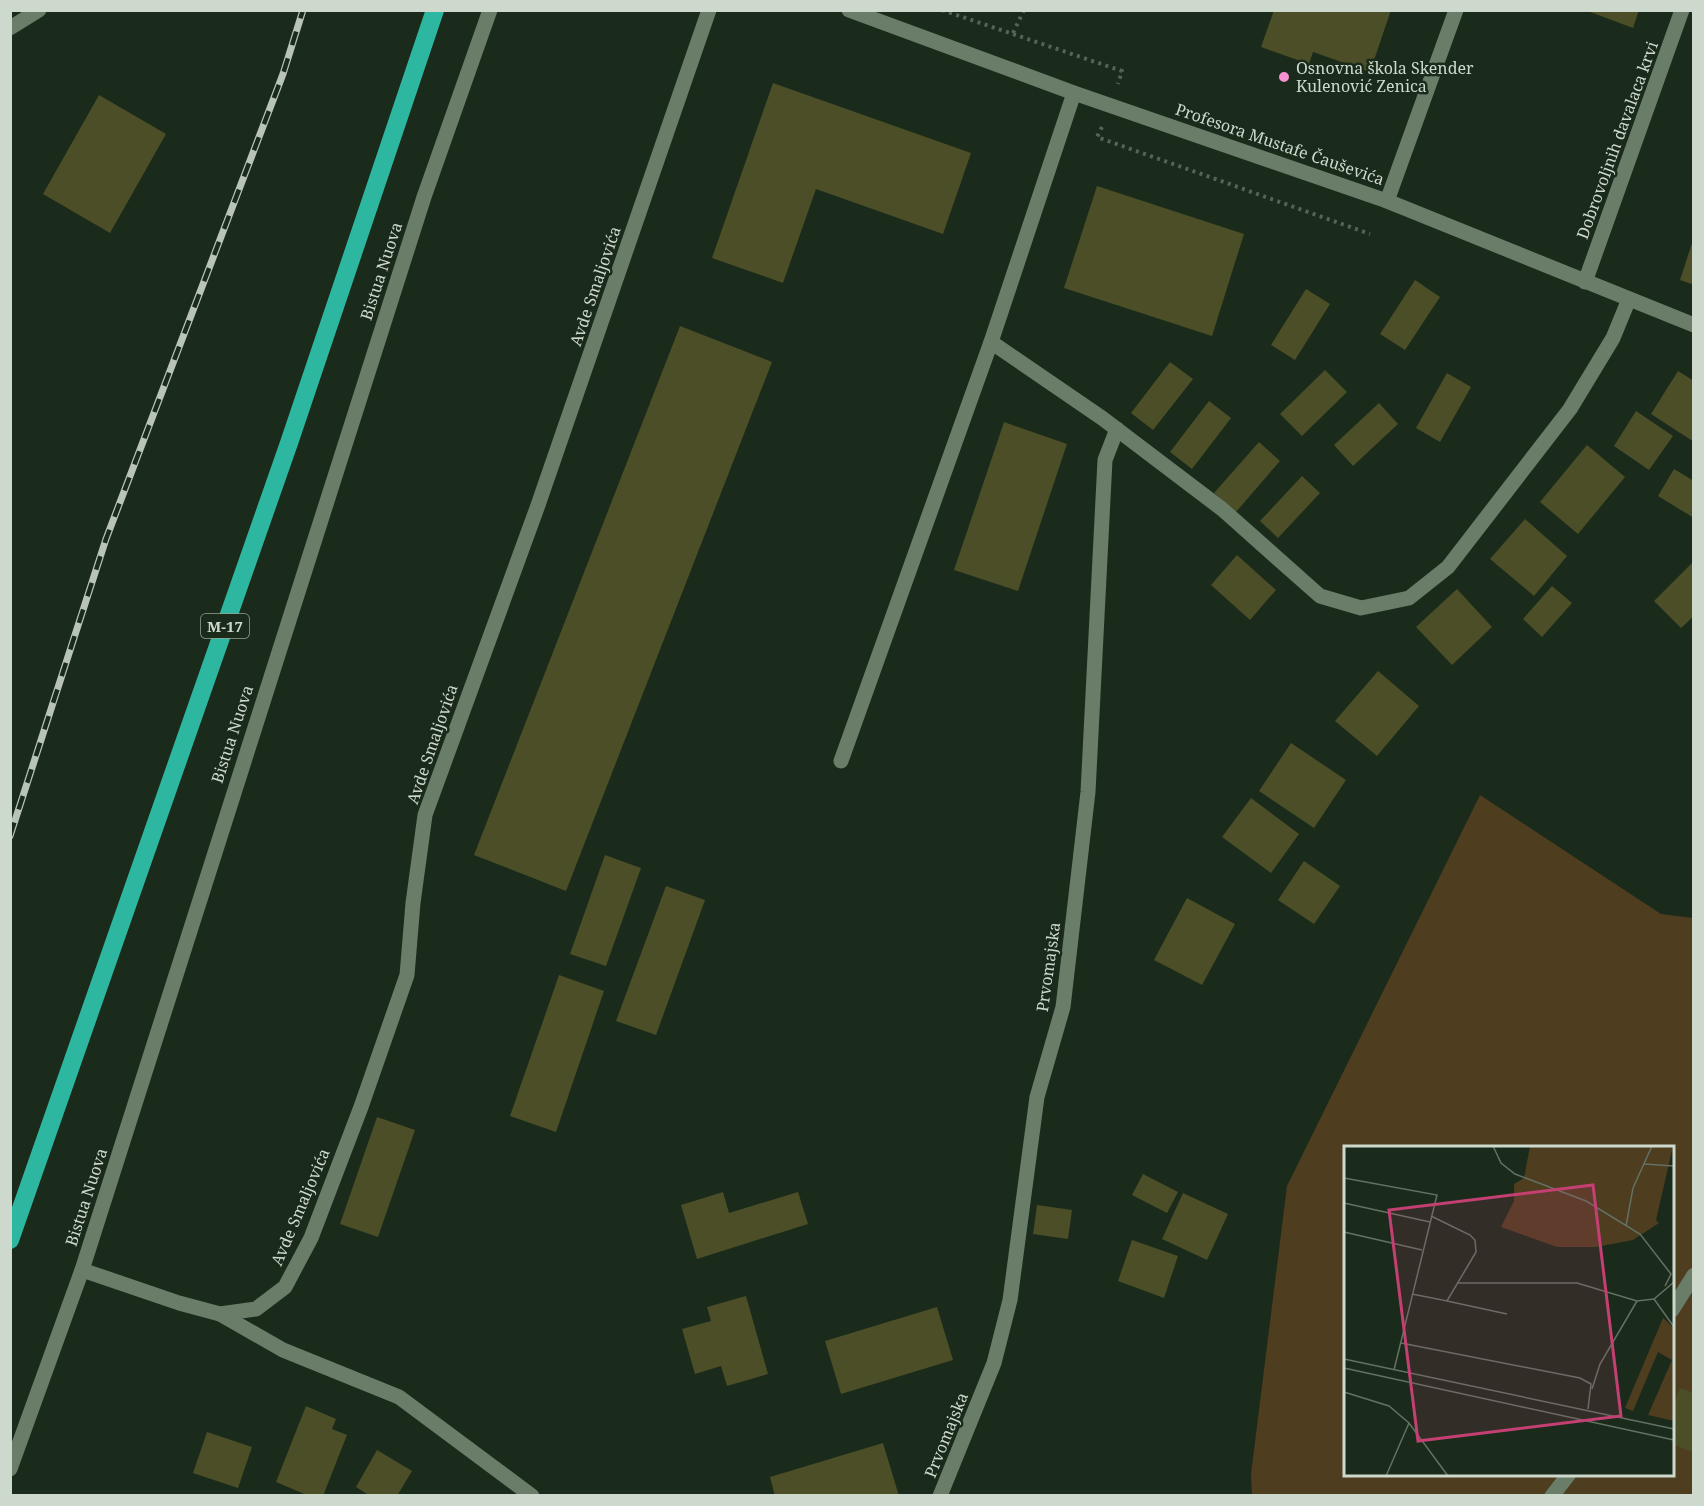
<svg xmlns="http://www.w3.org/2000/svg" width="1704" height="1506" viewBox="0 0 1704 1506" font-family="'Noto Serif',serif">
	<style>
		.green { fill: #4e3d1f; fill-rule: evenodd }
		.building { fill: #4b4e26 }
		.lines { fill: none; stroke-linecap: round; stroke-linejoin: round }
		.path { stroke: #556456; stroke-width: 4; stroke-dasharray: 3 4.5; stroke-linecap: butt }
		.minor { stroke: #697d69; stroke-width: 15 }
		.highway { stroke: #2db7a0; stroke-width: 18 }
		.rail-casing { stroke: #b9c4b9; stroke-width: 7 }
		.rail { stroke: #1a2b1b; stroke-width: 4.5; stroke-dasharray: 14; stroke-linecap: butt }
		.poi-dot { fill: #f591d3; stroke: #1a2b1b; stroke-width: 2 }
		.labels { text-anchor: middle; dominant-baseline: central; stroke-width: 5; stroke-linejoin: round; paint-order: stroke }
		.shield { fill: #1a2b1b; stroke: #98a598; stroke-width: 1.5 }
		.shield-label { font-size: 15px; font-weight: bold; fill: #ced9ce }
		.poi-label { font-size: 16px; fill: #ced9ce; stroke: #1a2b1b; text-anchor: start }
		.street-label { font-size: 16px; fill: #ced9ce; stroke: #1a2b1b }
		.inset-road { fill: none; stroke: #627163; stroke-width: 1.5 }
		.view { fill: #c43f72; fill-opacity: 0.15; stroke: #c43f72; stroke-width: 3 }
		.inset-edge { fill: none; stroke: #ced9ce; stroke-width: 3 }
	</style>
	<rect width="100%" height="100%" fill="#1a2b1b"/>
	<path class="green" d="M1480,795L1661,914L1693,918V1495L1252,1496L1251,1474L1287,1186ZM1346,1148H1672V1474H1346Z"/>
	<g class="building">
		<path d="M1274,10H1391L1370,72L1313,52L1309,64L1261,47Z"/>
		<path d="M1585,10H1639L1633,28Z"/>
		<path d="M773,83L971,153L943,234L816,189L783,283L712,258Z"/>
		<path d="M99,95L166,134L110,233L43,194Z"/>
		<path d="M1097,186L1244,234L1212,336L1064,288Z"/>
		<path d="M1693,240L1694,241V285L1680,280Z"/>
		<path d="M1415,280L1440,297L1405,350L1380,334Z"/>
		<path d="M1306,289L1330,304L1295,360L1271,345Z"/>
		<path d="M680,326L772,362L566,891L474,855Z"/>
		<path d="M1170,362L1193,379L1153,430L1131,413Z"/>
		<path d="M1325,370L1347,392L1302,436L1280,414Z"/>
		<path d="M1678,371L1694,381V442L1651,414Z"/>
		<path d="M1447,373L1471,387L1440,442L1416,428Z"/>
		<path d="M1209,401L1231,418L1192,469L1170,452Z"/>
		<path d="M1379,403L1398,424L1353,466L1334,445Z"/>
		<path d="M1636,411L1673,436L1649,470L1614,446Z"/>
		<path d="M1004,422L1067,444L1018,591L954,570Z"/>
		<path d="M1259,442L1280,461L1236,512L1214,493Z"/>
		<path d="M1587,445L1625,477L1578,534L1540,502Z"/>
		<path d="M1674,469L1694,481V518L1658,496Z"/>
		<path d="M1302,476L1320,493L1278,538L1260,521Z"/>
		<path d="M1525,519L1567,556L1534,596L1490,559Z"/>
		<path d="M1237,555L1276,590L1250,620L1211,585Z"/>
		<path d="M1694,561V616L1681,628L1654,601Z"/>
		<path d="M1552,586L1572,603L1542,637L1523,619Z"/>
		<path d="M1457,589L1492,627L1452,665L1416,627Z"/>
		<path d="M1378,671L1419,706L1377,756L1335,721Z"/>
		<path d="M1291,743L1346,780L1314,828L1259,791Z"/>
		<path d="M1251,798L1299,834L1271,873L1222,837Z"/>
		<path d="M605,855L641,868L606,966L570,954Z"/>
		<path d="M1304,861L1340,886L1314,924L1278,900Z"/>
		<path d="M666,886L705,900L656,1035L616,1021Z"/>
		<path d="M1187,898L1235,924L1202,985L1154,960Z"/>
		<path d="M559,975L604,991L556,1132L510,1116Z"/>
		<path d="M377,1117L415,1130L378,1237L340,1224Z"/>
		<path d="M1143,1174L1178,1192L1167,1213L1132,1195Z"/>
		<path d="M723,1192L729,1213L798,1192L808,1224L697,1259L681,1205Z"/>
		<path d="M1183,1193L1228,1214L1207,1260L1162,1239Z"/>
		<path d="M1037,1205L1072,1210L1068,1239L1033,1234Z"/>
		<path d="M1132,1240L1178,1256L1164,1298L1118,1281Z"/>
		<path d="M746,1296L768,1374L727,1386L721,1366L695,1374L682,1329L711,1321L707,1307Z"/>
		<path d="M937,1307L953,1360L841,1394L825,1341Z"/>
		<path d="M1680,1388L1694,1393V1453L1672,1444V1435L1676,1426L1672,1424V1408Z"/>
		<path d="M306,1406L336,1419L332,1429L347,1435L323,1496H309L276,1482Z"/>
		<path d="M207,1432L252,1447L238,1488L193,1473Z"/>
		<path d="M883,1443L899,1496H775L770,1477Z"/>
		<path d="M377,1450L412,1471L397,1496H370L356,1487Z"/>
	</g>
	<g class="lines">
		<g class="path">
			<path d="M942,10L1122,71L1118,84"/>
			<path d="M1013,33L1024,10"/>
			<path d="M1102,127L1097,137L1370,234"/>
		</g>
		<g class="minor">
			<path d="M849,10L1074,93L1387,201L1694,325"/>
			<path d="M10,28L39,10"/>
			<path d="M1074,93L991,342L1102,418L1222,509L1320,596L1361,608L1409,598L1448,567L1570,409L1613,338L1629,299"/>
			<path d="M1387,201L1456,10"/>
			<path d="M1585,282L1682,10"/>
			<path d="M841,761L991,342"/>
			<path d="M82,1270L179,1303L220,1314L256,1309L285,1287L311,1238L361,1107L407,975L413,903L425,815L537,508L709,10"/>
			<path d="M1672,1310L1694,1275"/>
			<path d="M220,1314L283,1350L399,1397L532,1496"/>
			<path d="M10,1469L82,1270L424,197L490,10"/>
			<path d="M940,1496L994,1363L1010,1300L1037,1097L1063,1007L1088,792L1105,460L1117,429"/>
			<path d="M1552,1496L1569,1474"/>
		</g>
		<path class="highway" d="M10,1240L289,443L435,10"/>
		<defs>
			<path id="rail" d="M10,836L106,539L283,74L303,10"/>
		</defs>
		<use href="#rail" class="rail-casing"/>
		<use href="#rail" class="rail"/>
	</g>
	<circle class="poi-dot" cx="1284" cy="77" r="6"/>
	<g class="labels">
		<rect class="shield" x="201" y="614" width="48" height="24" rx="4.5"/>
		<g class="shield-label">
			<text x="225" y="626">M-17</text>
		</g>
		<g class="poi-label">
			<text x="1296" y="68">Osnovna škola Skender<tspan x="1296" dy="18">Kulenović Zenica</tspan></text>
		</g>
		<g class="street-label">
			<text transform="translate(1617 140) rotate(-70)">Dobrovoljnih davalaca krvi</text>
			<text transform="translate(1280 144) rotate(19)">Profesora Mustafe Čauševića</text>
			<text transform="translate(381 271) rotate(-72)">Bistua Nuova</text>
			<text transform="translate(595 286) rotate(-71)">Avde Smaljovića</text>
			<text transform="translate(232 734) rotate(-72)">Bistua Nuova</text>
			<text transform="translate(432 744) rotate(-71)">Avde Smaljovića</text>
			<text transform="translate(1048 967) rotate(-82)">Prvomajska</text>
			<text transform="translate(86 1197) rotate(-72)">Bistua Nuova</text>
			<text transform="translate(300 1207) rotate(-67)">Avde Smaljovića</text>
			<text transform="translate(946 1435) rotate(-68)">Prvomajska</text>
		</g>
	</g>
	<g transform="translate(1344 1146)">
		<rect width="330" height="330" fill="#1a2b1b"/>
		<path d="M186,0H329L312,74L315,77L289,94L252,101H213L157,81L170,55V38L180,32ZM319,172L330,182V275L304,269L328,214L314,206L289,265L281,262Z" fill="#4e3d1f"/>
		<path class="inset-road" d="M149,0L157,17L171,28L242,55L296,88L327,128L321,140M300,18L330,20M0,32L93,49L50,224M0,57L86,76M282,80L289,42L308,0M0,86L78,104M113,137H233L293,155L310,153L330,136M68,148L103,155L132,106L131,94L126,89L87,70M310,153L330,181M103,155L163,168M57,197L236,232L247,238L244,263M0,213L330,283M0,222L330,294M248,243L256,218L293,155M0,246L45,260L65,277L104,330M42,330L65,277"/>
		<path class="view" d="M249,39L277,270L74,295L45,64Z"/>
		<rect width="330" height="330" class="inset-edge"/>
	</g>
	<rect width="1704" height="1506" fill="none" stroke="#ced9ce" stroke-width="24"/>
</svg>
